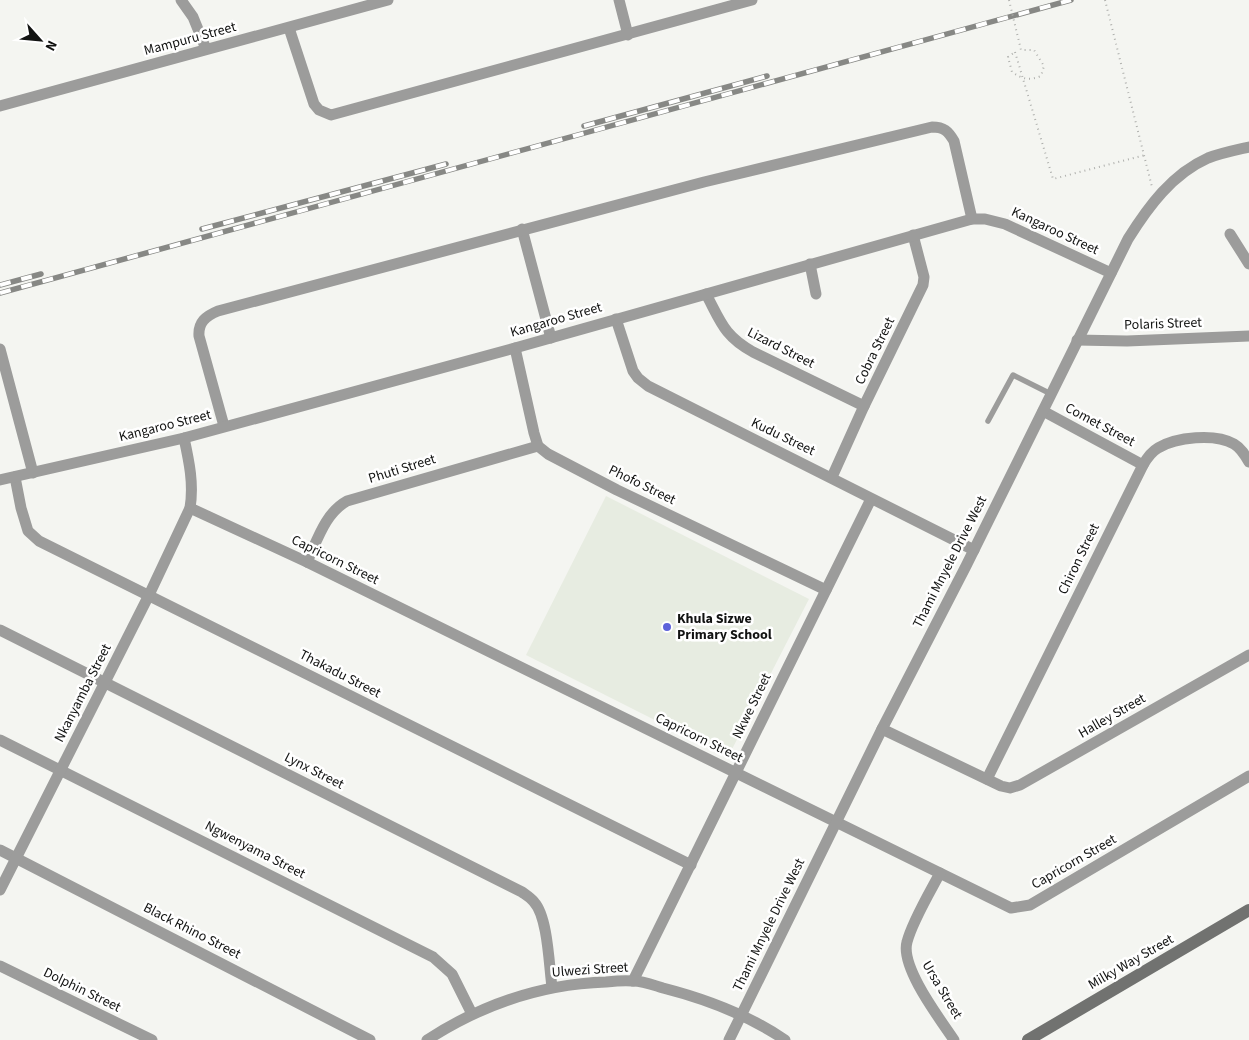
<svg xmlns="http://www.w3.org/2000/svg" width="1249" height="1040" viewBox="0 0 1249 1040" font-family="'Source Sans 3',sans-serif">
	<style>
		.built { fill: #e7ece1 }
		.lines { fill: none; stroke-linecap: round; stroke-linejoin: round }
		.path { stroke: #afb0ad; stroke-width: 2; stroke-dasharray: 1 4; stroke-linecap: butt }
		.lane { stroke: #9c9c9b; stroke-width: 5.5 }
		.street { stroke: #9c9c9b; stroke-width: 11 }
		.secondary { stroke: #717270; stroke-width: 12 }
		.rail-casing { stroke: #878885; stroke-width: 5.5 }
		.rail { stroke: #fff; stroke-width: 4; stroke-dasharray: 11; stroke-linecap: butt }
		.path-bridge { stroke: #afb0ad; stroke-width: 2; stroke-dasharray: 1 4; stroke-linecap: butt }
		.poi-dot { fill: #5d62da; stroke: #fff; stroke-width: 2 }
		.labels { text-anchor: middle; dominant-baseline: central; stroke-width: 5; stroke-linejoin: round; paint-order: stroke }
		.street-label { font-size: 14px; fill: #121312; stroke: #fff }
		.poi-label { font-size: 14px; font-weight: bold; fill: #121312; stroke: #fff; text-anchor: start }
	</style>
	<rect width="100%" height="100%" fill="#f4f5f1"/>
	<path class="built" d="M606,496L809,599L728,757L526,655Z"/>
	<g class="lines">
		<g class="path">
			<path d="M1105,0L1152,187"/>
			<path d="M1015,52L1053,179L1145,155"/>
		</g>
		<path class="lane" d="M988,421L1013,375L1051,394"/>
		<g class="street">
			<path d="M181,0L193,17L206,49"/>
			<path d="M619,0L628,35"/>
			<path d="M289,28L314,104L319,110L331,115L752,0"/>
			<path d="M0,106L388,0"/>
			<path d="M522,229L551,338"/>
			<path d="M1230,234L1249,264"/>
			<path d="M810,264L816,294"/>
			<path d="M706,294C721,322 724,336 753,352L864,406"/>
			<path d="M616,319L633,371L638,378L648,386L974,550"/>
			<path d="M1077,340L1127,341L1249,336"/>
			<path d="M515,348L534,433L538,446L548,454L617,490L826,590"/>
			<path d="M0,349L33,473"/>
			<path d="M1043,411L1143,465"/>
			<path d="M224,426L199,336C198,322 206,316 218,311L704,182L932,127C944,127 948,131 954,141L972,219"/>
			<path d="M15,477L21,508L28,531L39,541L691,865"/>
			<path d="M832,477L864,406L923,285L924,277L913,235"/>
			<path d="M0,480L184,438L515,348L972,219H985L1005,224L1111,273"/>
			<path d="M190,508L307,562L1011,908L1030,905L1249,776"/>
			<path d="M307,562C317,541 325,513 347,501L538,446"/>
			<path d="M0,630L522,892C526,895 531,898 534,902C548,917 549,966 552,987"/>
			<path d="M882,729L1001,786L1010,788L1020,785L1249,655"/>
			<path d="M0,740L433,957L452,974L472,1014"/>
			<path d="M987,779L1143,465C1147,458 1151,452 1158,448C1176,437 1215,433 1234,444C1241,448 1245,455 1249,462"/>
			<path d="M0,850L370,1040"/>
			<path d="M940,873C930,892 912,922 907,942C900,967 940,1019 954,1040"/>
			<path d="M0,890L149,595L190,508C194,484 189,461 184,438"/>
			<path d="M0,966L152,1040"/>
			<path d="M633,981L871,499"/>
			<path d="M427,1040C481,1005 542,984 606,982C615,981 624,980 633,981C643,981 653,985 663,988C706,999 747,1014 785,1040"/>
			<path d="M729,1040L882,729L966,566L1128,239C1148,207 1172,174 1208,158C1221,153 1236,150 1249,147"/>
		</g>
		<path class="secondary" d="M1028,1040L1249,910"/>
		<defs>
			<g id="rail">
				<path d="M584,126L767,76"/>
				<path d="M202,229L446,164"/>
				<path d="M0,285L41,274"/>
				<path d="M0,293L1071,0"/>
			</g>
		</defs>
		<use href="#rail" class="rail-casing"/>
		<use href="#rail" class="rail"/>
		<path class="path-bridge" d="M1009,0L1021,50H1034L1044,66L1041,76C1029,81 1022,79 1012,72L1008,57L1015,52"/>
	</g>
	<circle class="poi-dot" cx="667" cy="627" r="5"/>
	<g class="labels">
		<g class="street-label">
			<text transform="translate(190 39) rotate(-15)">Mampuru Street</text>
			<text transform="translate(1055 231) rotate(25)">Kangaroo Street</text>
			<text transform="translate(556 320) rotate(-16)">Kangaroo Street</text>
			<text transform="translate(1163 324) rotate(-2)">Polaris Street</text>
			<text transform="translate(781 348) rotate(27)">Lizard Street</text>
			<text transform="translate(875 351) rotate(-64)">Cobra Street</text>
			<text transform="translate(1100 425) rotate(28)">Comet Street</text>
			<text transform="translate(165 426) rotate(-14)">Kangaroo Street</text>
			<text transform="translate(783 437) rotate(26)">Kudu Street</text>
			<text transform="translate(402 469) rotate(-17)">Phuti Street</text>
			<text transform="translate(642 485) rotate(26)">Phofo Street</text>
			<text transform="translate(1079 559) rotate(-64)">Chiron Street</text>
			<text transform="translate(335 560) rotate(26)">Capricorn Street</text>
			<text transform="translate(950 562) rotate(-63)">Thami Mnyele Drive West</text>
			<text transform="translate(340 674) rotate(27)">Thakadu Street</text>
			<text transform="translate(83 693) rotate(-63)">Nkanyamba Street</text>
			<text transform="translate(752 706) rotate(-64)">Nkwe Street</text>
			<text transform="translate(1112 716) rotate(-30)">Halley Street</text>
			<text transform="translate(699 738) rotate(26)">Capricorn Street</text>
			<text transform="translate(314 771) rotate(27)">Lynx Street</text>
			<text transform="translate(255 850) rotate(27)">Ngwenyama Street</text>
			<text transform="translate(1074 862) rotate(-30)">Capricorn Street</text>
			<text transform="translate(769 925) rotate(-64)">Thami Mnyele Drive West</text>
			<text transform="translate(192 931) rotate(27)">Black Rhino Street</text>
			<text transform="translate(1131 962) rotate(-30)">Milky Way Street</text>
			<text transform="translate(590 970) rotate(-4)">Ulwezi Street</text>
			<text transform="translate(82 990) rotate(26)">Dolphin Street</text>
			<text transform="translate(942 990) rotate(59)">Ursa Street</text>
		</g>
		<g class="poi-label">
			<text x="677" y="619">Khula Sizwe<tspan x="677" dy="16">Primary School</tspan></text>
		</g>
	</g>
	<g transform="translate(40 40) rotate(117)" stroke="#ffffff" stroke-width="4" paint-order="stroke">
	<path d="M0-4L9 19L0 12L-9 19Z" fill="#121312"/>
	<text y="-8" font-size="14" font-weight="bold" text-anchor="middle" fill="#121312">N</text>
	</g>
</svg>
